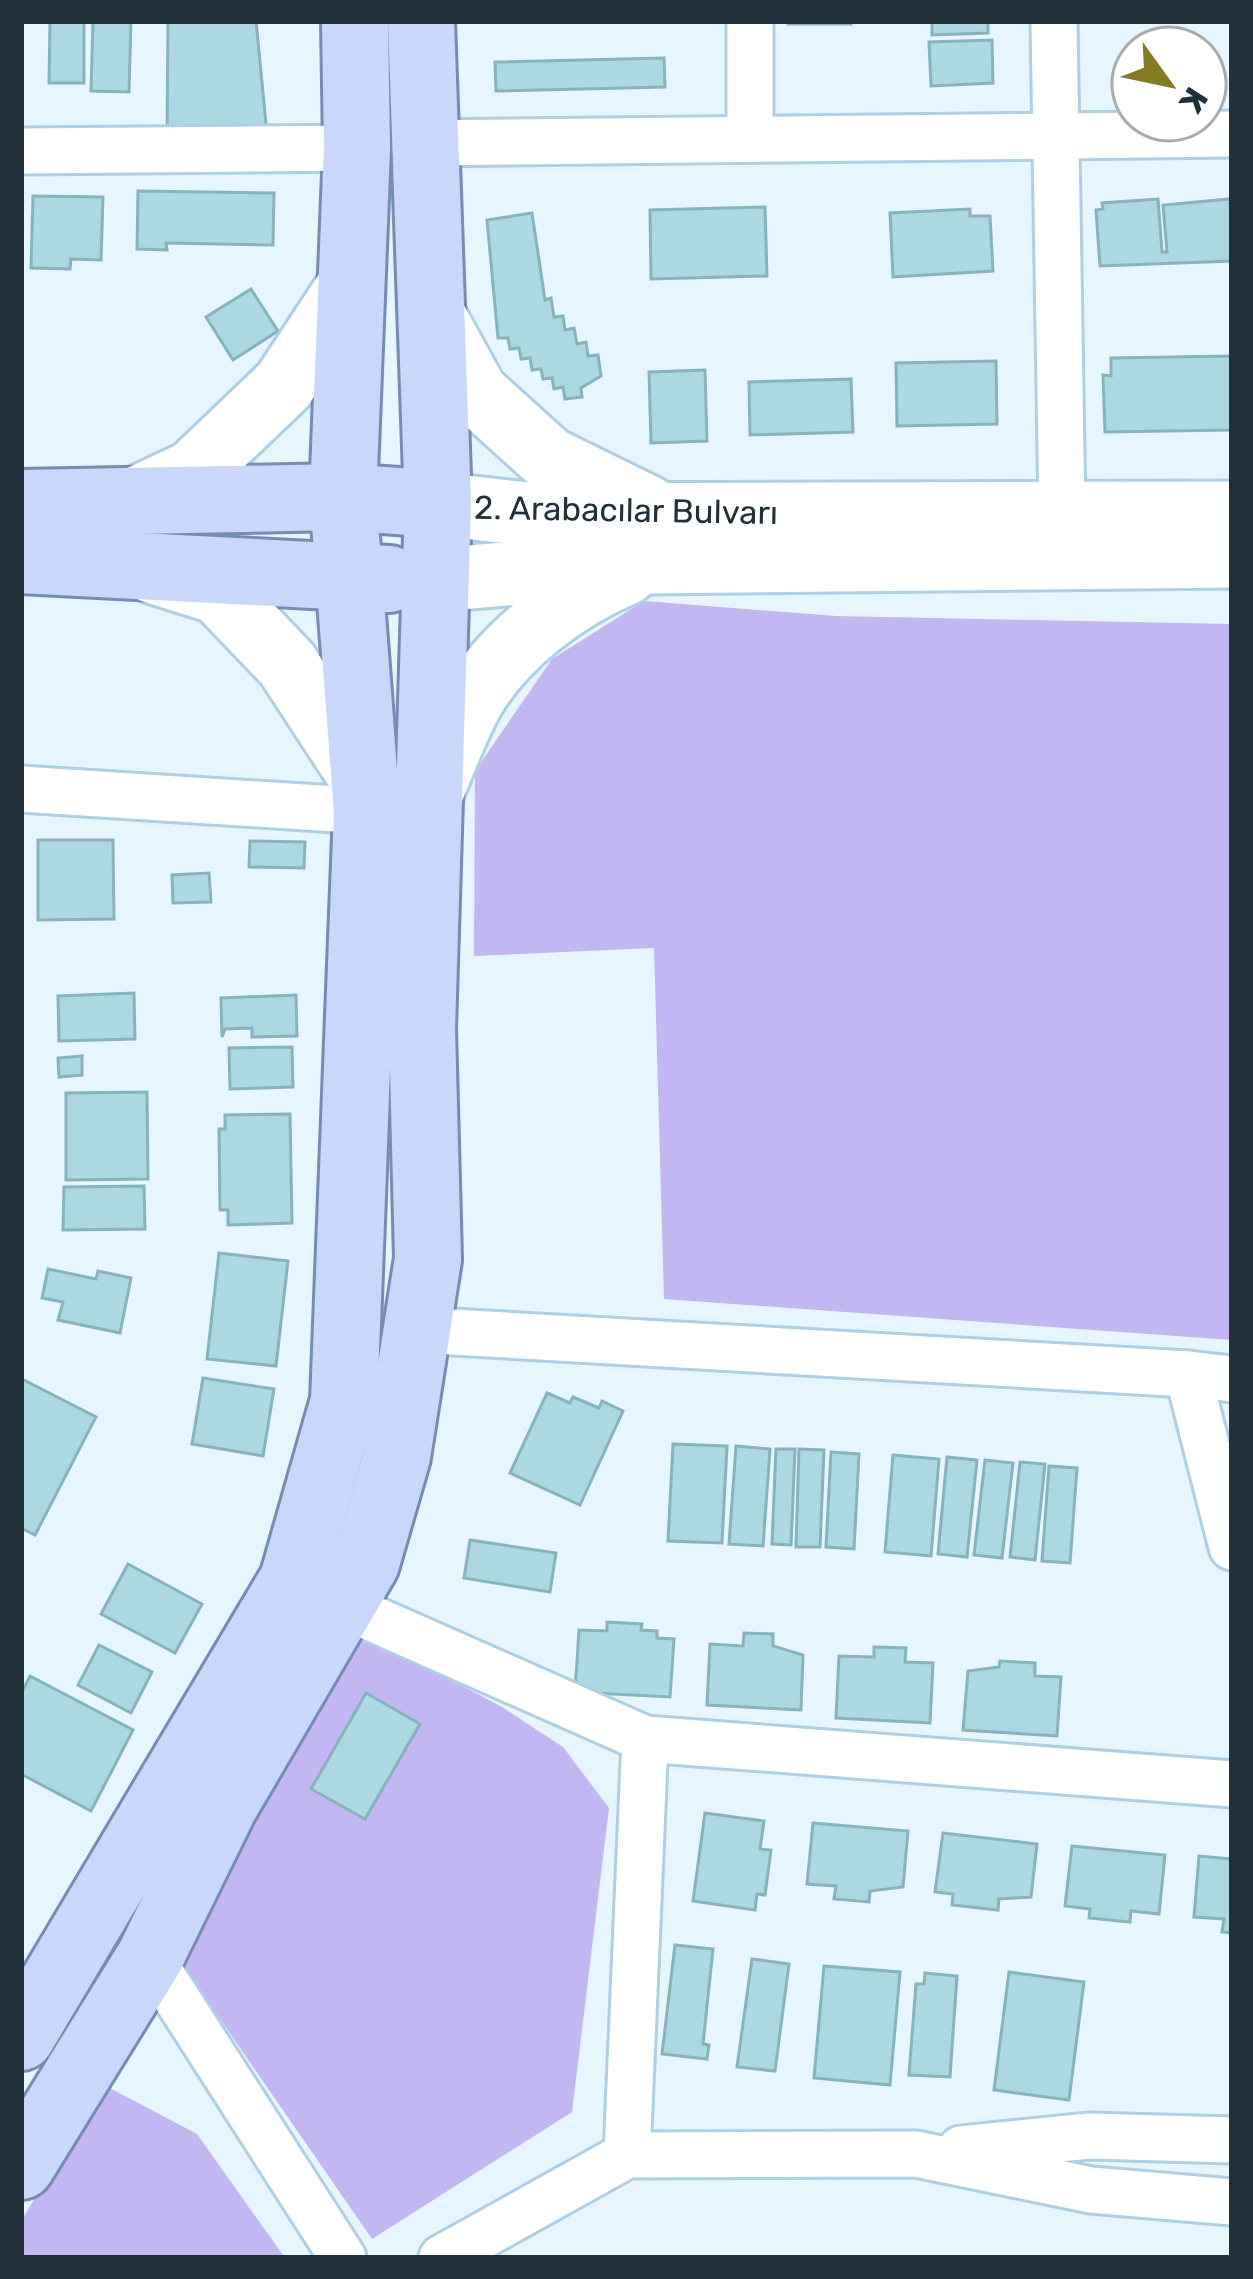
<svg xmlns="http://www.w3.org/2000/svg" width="1253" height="2279" viewBox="0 0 1253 2279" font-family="Rubik,sans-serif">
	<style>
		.green { fill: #c2b7f3 }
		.building { fill: #abd8e1; stroke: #87b3bb; stroke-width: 3 }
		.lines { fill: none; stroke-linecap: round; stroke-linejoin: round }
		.minor-casing { stroke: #aecfe6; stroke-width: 51 }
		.secondary-casing { stroke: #aecfe6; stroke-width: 69 }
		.primary-casing { stroke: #768cb4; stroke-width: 72 }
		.minor { stroke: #fff; stroke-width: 45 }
		.secondary { stroke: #fff; stroke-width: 63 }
		.primary { stroke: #c8d7fa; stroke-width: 66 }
		.labels { text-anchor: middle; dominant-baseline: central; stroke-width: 9; stroke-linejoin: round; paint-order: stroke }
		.street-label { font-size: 33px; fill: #223039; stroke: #fff }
	</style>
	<rect width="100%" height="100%" fill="#e7f5fe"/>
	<g class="green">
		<path d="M644,601L836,616L1232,624V1340L664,1299L654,948L474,956L475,771L552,659Z"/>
		<path d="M354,1628L502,1707L563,1747L609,1808L572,2112L372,2239L180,1961Z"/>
		<path d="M104,2085L197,2134L285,2258H21V2221Z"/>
	</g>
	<g class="building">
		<path d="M50,21H84V83H49Z"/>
		<path d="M93,21H131L129,92L91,91Z"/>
		<path d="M168,21H256L267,134L167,139Z"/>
		<rect x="788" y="21" width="63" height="3"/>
		<path d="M932,21H988V33L932,35Z"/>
		<path d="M992,40L993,83L931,86L929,42Z"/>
		<path d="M664,58L665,87L496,91L495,62Z"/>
		<path d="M138,191L274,193L273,245L166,243L167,250L137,249Z"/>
		<path d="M33,196L103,197L101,260L71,259L70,269L31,268Z"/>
		<path d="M1158,199L1162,252H1167L1163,205L1230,199L1232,261L1100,266L1096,210L1103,209L1102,203Z"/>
		<path d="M765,207L767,276L651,279L650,210Z"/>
		<path d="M970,209V216H990L993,271L893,277L890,213Z"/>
		<path d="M532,213L545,300L551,298L554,317L563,316L565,330L574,328L577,344L586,342L588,356L598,355L601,376L581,388L582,397L565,399L563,387L554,389L552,378L543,379L541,369L532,370L530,358L521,359L519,348L510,349L508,338H498L487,220Z"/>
		<path d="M251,289L278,331L233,360L206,317Z"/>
		<path d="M1232,356V430L1105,432L1103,375L1111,376V358Z"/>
		<path d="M996,361L997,424L897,426L896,363Z"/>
		<path d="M705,370L707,441L651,443L649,372Z"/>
		<path d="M851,379L853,432L750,435L749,382Z"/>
		<path d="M38,840H113L114,919L38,920Z"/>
		<path d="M250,841L305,842L304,868L249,867Z"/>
		<path d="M209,873L211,902L173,903L172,875Z"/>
		<path d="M134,993L135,1039L59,1041L58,996Z"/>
		<path d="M296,995L297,1036L252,1037V1028L225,1029L222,1037L221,998Z"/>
		<path d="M292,1047L293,1087L230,1089L229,1048Z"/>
		<path d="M82,1056V1075L59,1077L58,1058Z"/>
		<path d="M147,1092L148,1179L66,1180V1093Z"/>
		<path d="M290,1114L292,1223L228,1225V1210H220L219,1129H225V1115Z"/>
		<path d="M144,1186L145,1229L63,1230L64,1187Z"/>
		<path d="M219,1253L288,1261L276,1366L207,1359Z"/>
		<path d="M48,1269L96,1279L98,1271L131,1278L120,1333L58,1320L63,1302L42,1298Z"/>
		<path d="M203,1378L274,1389L263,1456L192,1444Z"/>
		<path d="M22,1379L96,1417L35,1535L21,1528Z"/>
		<path d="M547,1393L570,1403L573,1397L599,1408L602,1401L623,1411L580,1505L510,1473Z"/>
		<path d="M673,1444L727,1446L722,1543L668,1541Z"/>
		<path d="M736,1446L770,1449L763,1546L729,1544Z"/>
		<path d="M776,1449H795L791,1545L772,1544Z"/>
		<path d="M799,1449L824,1450L820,1547H796Z"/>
		<path d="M831,1452L859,1454L854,1549L826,1547Z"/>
		<path d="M893,1455L939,1459L931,1556L885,1552Z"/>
		<path d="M947,1457L977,1460L967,1557L938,1554Z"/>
		<path d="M985,1460L1013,1463L1002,1558L974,1555Z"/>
		<path d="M1020,1462L1045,1464L1035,1560L1010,1557Z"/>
		<path d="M1049,1466L1077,1468L1070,1563L1042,1561Z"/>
		<path d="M470,1540L556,1553L550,1592L464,1578Z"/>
		<path d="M128,1564L202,1604L175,1653L101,1614Z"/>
		<path d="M607,1622L642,1624L641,1630L657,1631V1638L674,1639L670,1697L575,1692L579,1630L607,1631Z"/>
		<path d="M744,1633L773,1634V1646L803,1655L801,1710L707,1705L710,1644L743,1646Z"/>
		<path d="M99,1645L152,1672L131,1713L78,1685Z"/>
		<path d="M874,1647L906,1648L905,1662L933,1663L930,1723L836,1718L839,1656L874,1657Z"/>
		<path d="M1000,1661L1035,1663V1676L1061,1677L1057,1736L963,1730L968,1671L999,1667Z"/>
		<path d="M30,1676L133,1730L91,1811L21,1774V1694Z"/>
		<path d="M366,1693L420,1724L365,1819L311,1789Z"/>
		<path d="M705,1813L764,1821L760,1849L771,1850L765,1895L757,1894L755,1910L693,1901Z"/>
		<path d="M813,1823L908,1831L903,1887L870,1891L869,1902L834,1899L836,1886L807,1884Z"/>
		<path d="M943,1833L1037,1844L1031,1897L999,1899L998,1910L952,1905L953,1894L935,1892Z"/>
		<path d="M1072,1846L1165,1855L1159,1914L1131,1911L1130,1922L1089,1918L1090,1909L1065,1906Z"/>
		<path d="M1199,1856L1232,1859V1933L1222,1932L1224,1919L1194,1917Z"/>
		<path d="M675,1945L713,1949L703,2044L709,2045L707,2059L662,2054Z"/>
		<path d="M752,1959L789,1964L775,2071L737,2067Z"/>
		<path d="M824,1966L900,1972L890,2085L814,2078Z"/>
		<path d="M1009,1972L1084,1982L1069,2100L994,2090Z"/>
		<path d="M925,1973L957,1976L950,2077L909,2075L916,1984H924Z"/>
	</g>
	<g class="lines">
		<defs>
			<g id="minor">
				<path d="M1054,21L1062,513"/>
				<path d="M750,139V21"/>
				<path d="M425,143L1232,134"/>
				<path d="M21,151L357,148"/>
				<path d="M21,789L367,811"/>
				<path d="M417,1330L1188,1374L1232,1547"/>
				<path d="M1188,1374L1232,1379"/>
				<path d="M342,1605L645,1739L1232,1784"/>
				<path d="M150,1957L343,2258"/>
				<path d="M961,2149L1089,2136L1232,2140"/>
				<path d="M627,2155L645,1739"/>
				<path d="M442,2258L627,2155L916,2154L1091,2190L1232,2202"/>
			</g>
			<g id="secondary">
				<path d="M431,311L476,393L549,459L649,508"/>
				<path d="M131,501L193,472L284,385L351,283"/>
				<path d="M438,504L535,515L1232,513"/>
				<path d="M154,572L218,592L287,664L364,782"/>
				<path d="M435,580L650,562L1232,556"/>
				<path d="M430,796C443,765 455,732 471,702C504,644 567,598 626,573"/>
			</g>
			<g id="primary">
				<path d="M21,503L343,497L438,504"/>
				<path d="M21,560L389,579"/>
				<path d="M21,2037L293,1580L344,1401L367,811L343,497L357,148L355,21"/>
				<path d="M21,2166L150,1957L224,1806L366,1563L397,1456L428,1259L422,1029L438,504L421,21"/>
			</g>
		</defs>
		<use href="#minor" class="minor-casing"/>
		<use href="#secondary" class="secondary-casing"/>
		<use href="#primary" class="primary-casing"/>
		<use href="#minor" class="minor"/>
		<use href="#secondary" class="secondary"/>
		<use href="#primary" class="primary"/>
	</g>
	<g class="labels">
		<g class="street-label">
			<text transform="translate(626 510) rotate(1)">2. Arabacılar Bulvarı</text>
		</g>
	</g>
	<rect width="1253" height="2279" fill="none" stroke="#223039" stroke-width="48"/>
	<g transform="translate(1169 84) rotate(123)"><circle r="57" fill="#ffffff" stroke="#a7acb0" stroke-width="3"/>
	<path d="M0-9L21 45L0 30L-21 45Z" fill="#847c23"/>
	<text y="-18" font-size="33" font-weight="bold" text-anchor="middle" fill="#223039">K</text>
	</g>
</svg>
